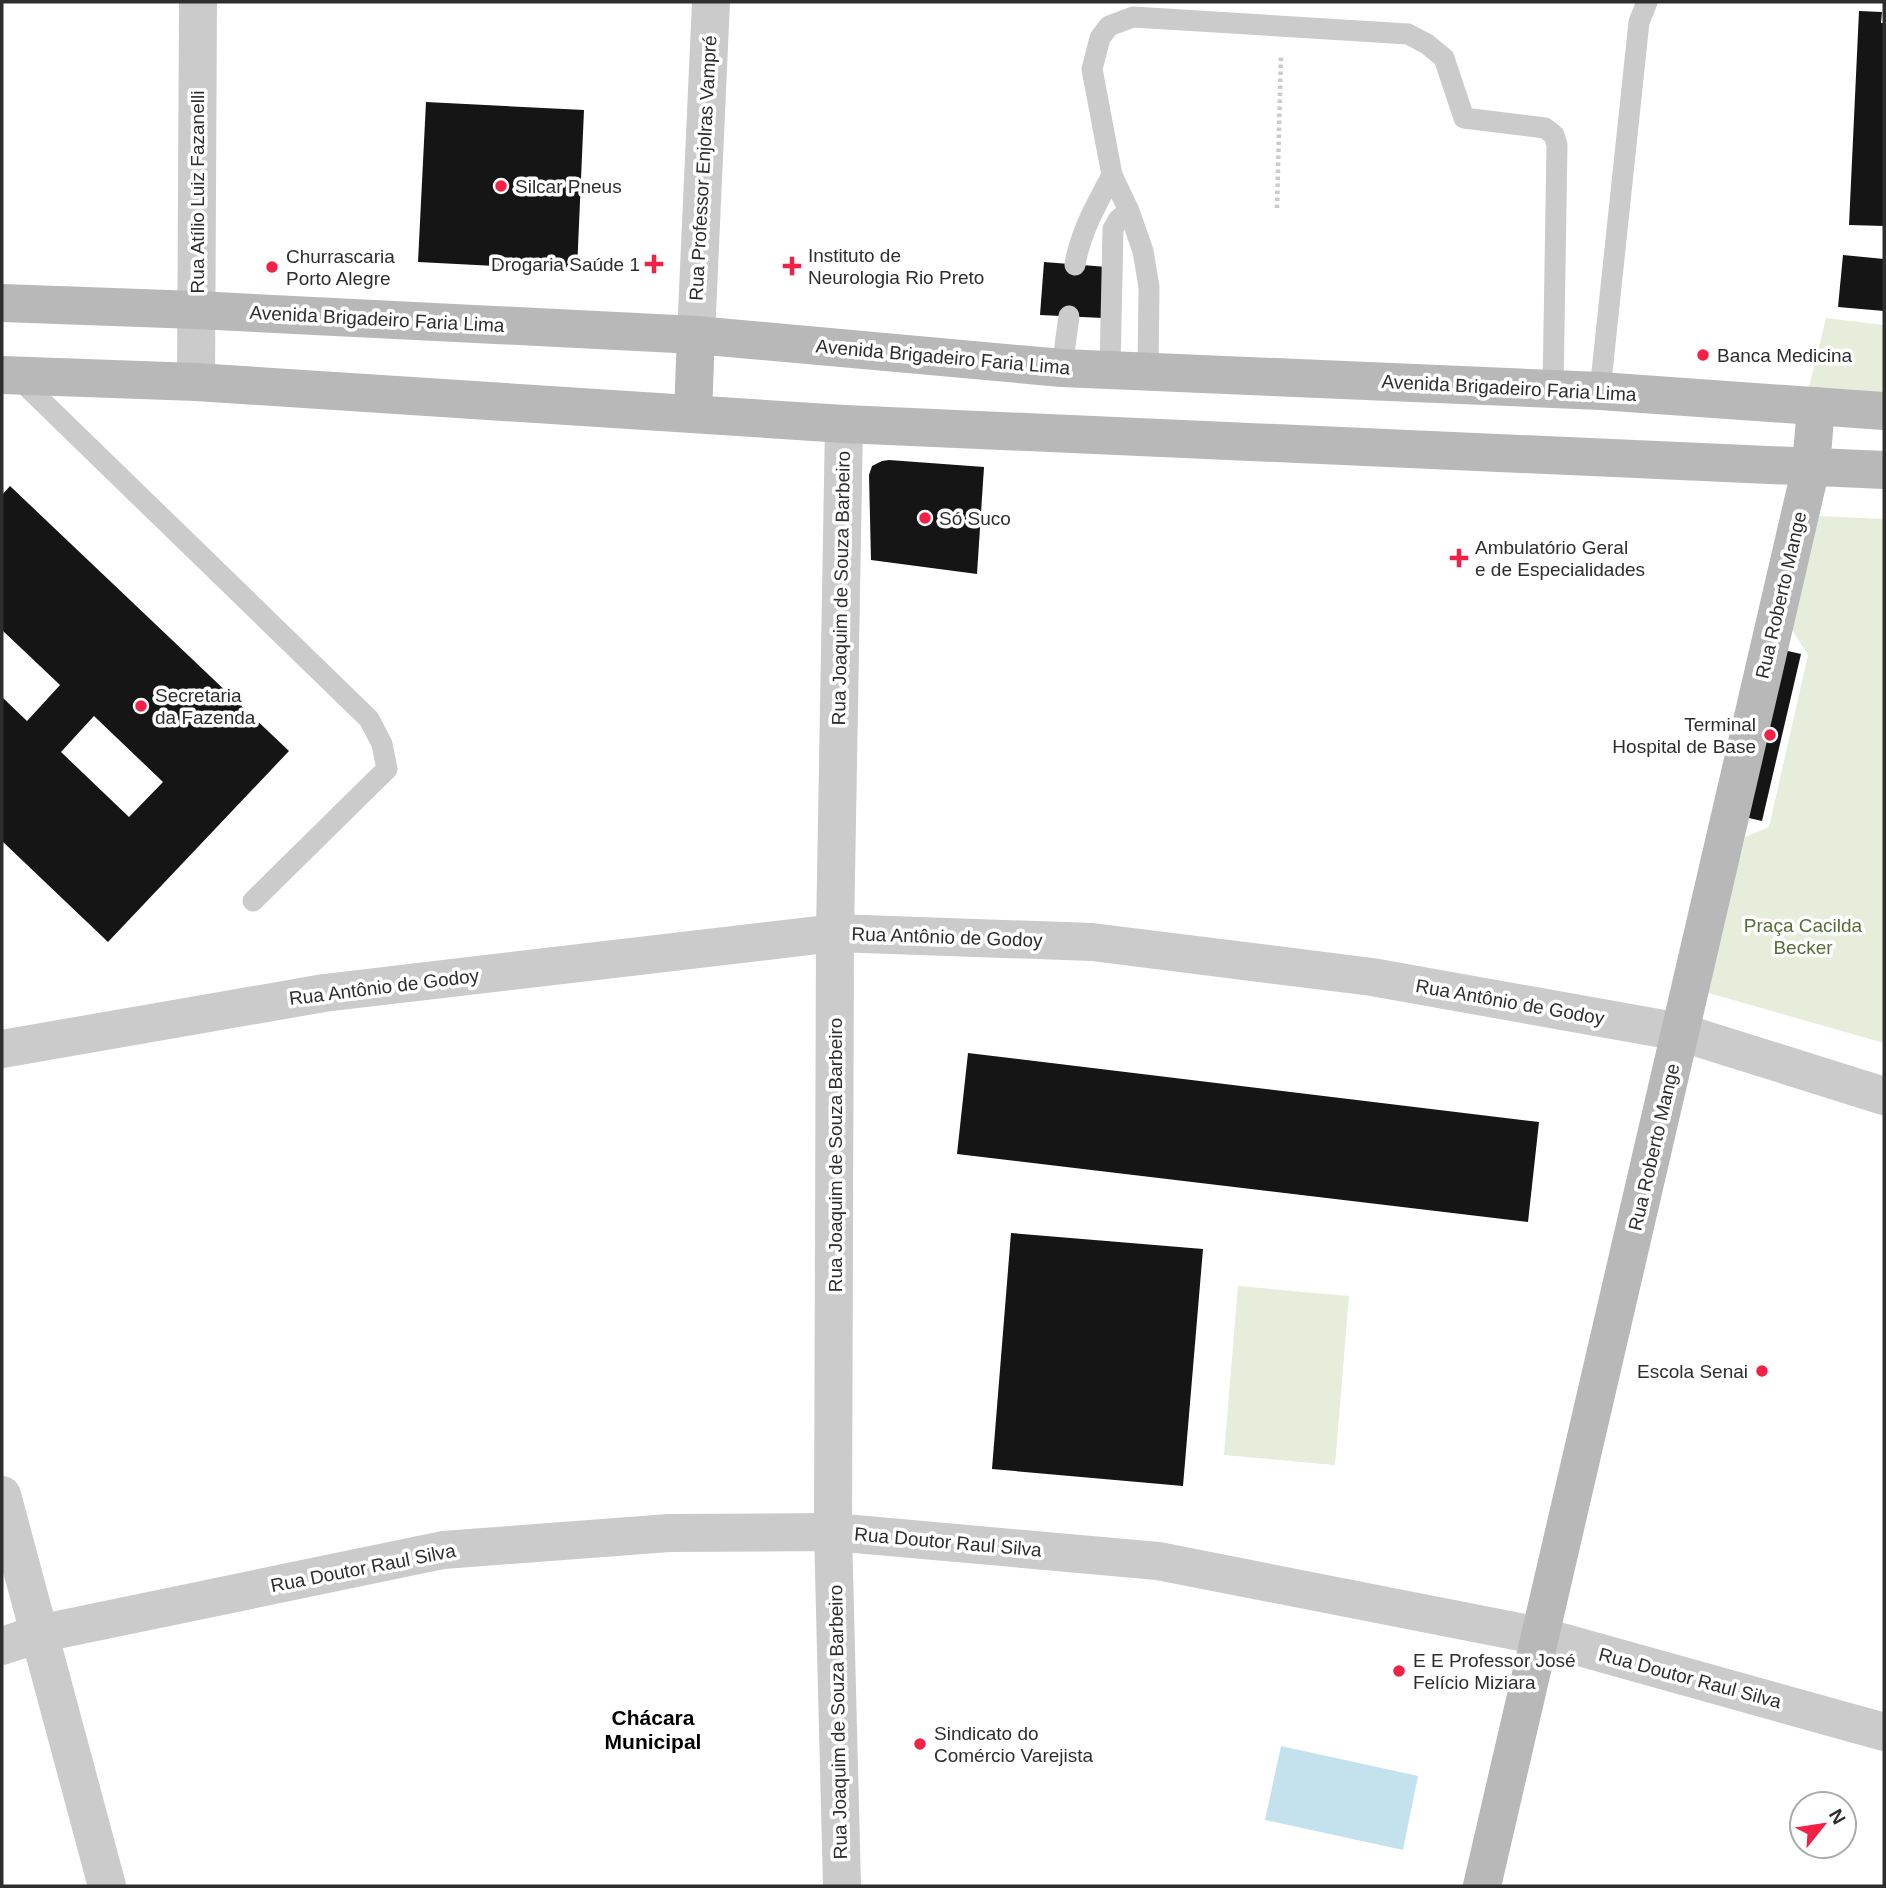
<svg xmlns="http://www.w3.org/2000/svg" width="1886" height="1888" viewBox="0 0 1886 1888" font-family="Helvetica,sans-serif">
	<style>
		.green { fill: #e6edda }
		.water { fill: #c4e2ee }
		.building { fill: #151515; fill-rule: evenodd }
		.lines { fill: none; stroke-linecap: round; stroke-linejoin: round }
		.path { stroke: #cbcbcb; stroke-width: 4.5; stroke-dasharray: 3.5 3.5; stroke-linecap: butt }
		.lane { stroke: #cbcbcb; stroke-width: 21 }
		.street { stroke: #cbcbcb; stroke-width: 38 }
		.secondary { stroke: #b8b8b8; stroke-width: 38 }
		.poi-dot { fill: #f42146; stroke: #fff; stroke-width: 2.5 }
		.labels { text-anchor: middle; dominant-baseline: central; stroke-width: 7; stroke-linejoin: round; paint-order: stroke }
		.street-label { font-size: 19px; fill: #2e2e2e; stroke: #fff }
		.poi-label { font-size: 19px; fill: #2e2e2e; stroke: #fff; text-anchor: start }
		.park-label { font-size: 19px; fill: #566d37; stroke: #fff }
		.neighbourhood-label { font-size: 21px; font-weight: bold; fill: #000; stroke: #fff }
	</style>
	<rect width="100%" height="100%" fill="#fff"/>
	<g class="green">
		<path d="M1826,318L1884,325V392L1809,387Z"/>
		<path d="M1819,516L1884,519V1043L1705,992L1745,837L1769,827L1808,655L1791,628Z"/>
		<path d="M1238,1286L1349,1296L1335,1465L1224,1455Z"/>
	</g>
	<path class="water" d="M1281,1746L1418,1776L1403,1850L1265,1820Z"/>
	<g class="building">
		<path d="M1859,11L1882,12L1881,23H1884V226L1849,225Z"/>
		<path d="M426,102L584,110L577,270L418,262Z"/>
		<path d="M1843,255L1884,259V311L1838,307Z"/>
		<path d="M1044,262L1107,267L1103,318L1040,315Z"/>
		<path d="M889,460L984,467L977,574L871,560L869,475L872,466L882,461Z"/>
		<path d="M10,486L289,751L108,942L2,841V697L27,721L60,685L2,630V495ZM94,716L163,782L129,817L61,752Z"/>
		<path d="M1779,649L1801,654L1762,821L1740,816Z"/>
		<path d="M968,1053L1539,1122L1528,1222L957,1154Z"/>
		<path d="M1011,1233L1203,1249L1183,1486L992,1469Z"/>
	</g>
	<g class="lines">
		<path class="path" d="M1277,208L1281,55"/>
		<g class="lane">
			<path d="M1075,265C1080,232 1097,204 1112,175"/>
			<path d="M1062,368L1069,316"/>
			<path d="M1110,369L1113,229L1118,220L1129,211"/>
			<path d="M1148,372L1149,287L1143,251L1129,211L1112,175L1092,69L1100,38L1109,26L1133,17L1408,34L1427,44L1444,58L1464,118L1545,128L1554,135L1557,145L1553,390"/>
			<path d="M17,377L369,719L382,744L387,769L253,901"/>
			<path d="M1600,391L1639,22L1647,2"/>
		</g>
		<g class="street">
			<path d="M696,335L711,2"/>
			<path d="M196,382L198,2"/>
			<path d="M2,1049L324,993L835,933L1092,942L1372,977L1680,1032L1884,1096"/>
			<path d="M2,1495L107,1886"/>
			<path d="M2,1646L38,1634L443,1550L669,1533L833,1532L1158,1561L1540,1636L1884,1732"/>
			<path d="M842,1886L833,1532L835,933L844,424"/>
		</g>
		<g class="secondary">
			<path d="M2,303L196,310L696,335L1062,368L1600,391L1884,411"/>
			<path d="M2,375L196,382L844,424L1884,470"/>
			<path d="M693,413L696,335"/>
			<path d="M1482,1886L1811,467L1816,406"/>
		</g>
	</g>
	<g class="poi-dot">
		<circle cx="501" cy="186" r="7"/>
		<path d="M650.5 253.5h7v7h7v7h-7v7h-7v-7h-7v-7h7z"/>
		<path d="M788.5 255.5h7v7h7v7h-7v7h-7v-7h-7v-7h7z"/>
		<circle cx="272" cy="267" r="7"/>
		<circle cx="1703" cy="355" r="7"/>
		<circle cx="925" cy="518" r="7"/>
		<path d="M1455.5 547.5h7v7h7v7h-7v7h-7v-7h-7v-7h7z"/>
		<circle cx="141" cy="706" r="7"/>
		<circle cx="1770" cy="735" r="7"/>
		<circle cx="1762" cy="1371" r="7"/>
		<circle cx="1399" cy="1671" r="7"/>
		<circle cx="920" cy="1744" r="7"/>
	</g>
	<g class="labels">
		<g class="street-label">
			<text transform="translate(703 168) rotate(-87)">Rua Professor Enjolras Vampré</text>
			<text transform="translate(197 192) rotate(-90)">Rua Atílio Luiz Fazanelli</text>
			<text transform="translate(377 319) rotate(3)">Avenida Brigadeiro Faria Lima</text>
			<text transform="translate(943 357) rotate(5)">Avenida Brigadeiro Faria Lima</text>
			<text transform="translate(1509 388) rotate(3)">Avenida Brigadeiro Faria Lima</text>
			<text transform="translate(841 588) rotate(-89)">Rua Joaquim de Souza Barbeiro</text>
			<text transform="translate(1781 595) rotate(-77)">Rua Roberto Mange</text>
			<text transform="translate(947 937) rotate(2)">Rua Antônio de Godoy</text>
			<text transform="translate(384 987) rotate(-7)">Rua Antônio de Godoy</text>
			<text transform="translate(1510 1002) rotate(10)">Rua Antônio de Godoy</text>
			<text transform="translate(1654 1147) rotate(-77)">Rua Roberto Mange</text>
			<text transform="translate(835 1155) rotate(-90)">Rua Joaquim de Souza Barbeiro</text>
			<text transform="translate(948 1542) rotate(5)">Rua Doutor Raul Silva</text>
			<text transform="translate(363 1568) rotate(-11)">Rua Doutor Raul Silva</text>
			<text transform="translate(1690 1678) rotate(15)">Rua Doutor Raul Silva</text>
			<text transform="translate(838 1722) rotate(-91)">Rua Joaquim de Souza Barbeiro</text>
		</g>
		<g class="poi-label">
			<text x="515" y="186">Silcar Pneus</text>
			<text x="808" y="255">Instituto de<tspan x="808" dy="22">Neurologia Rio Preto</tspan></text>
			<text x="286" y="256">Churrascaria<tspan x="286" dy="22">Porto Alegre</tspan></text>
			<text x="640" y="264" text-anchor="end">Drogaria Saúde 1</text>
			<text x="1717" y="355">Banca Medicina</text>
			<text x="939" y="518">Só Suco</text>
			<text x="1475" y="547">Ambulatório Geral<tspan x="1475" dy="22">e de Especialidades</tspan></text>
			<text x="155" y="695">Secretaria<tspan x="155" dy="22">da Fazenda</tspan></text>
			<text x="1756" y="724" text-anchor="end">Terminal<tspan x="1756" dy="22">Hospital de Base</tspan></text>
			<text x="1748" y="1371" text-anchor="end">Escola Senai</text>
			<text x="1413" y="1660">E E Professor José<tspan x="1413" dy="22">Felício Miziara</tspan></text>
			<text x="934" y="1733">Sindicato do<tspan x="934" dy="22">Comércio Varejista</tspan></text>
		</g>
		<g class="park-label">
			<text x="1803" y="925">Praça Cacilda<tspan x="1803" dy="22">Becker</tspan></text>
		</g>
		<g class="neighbourhood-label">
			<text x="653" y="1717">Chácara<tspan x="653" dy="24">Municipal</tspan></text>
		</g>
	</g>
	<rect width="1886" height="1888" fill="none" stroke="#2e2e2e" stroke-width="7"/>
	<g transform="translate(1823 1825) rotate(60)"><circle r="33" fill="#ffffff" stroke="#ababab" stroke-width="2"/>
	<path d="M0-5L12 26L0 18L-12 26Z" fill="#f42146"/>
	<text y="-10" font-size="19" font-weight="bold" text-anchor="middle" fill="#2e2e2e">N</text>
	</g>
</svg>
